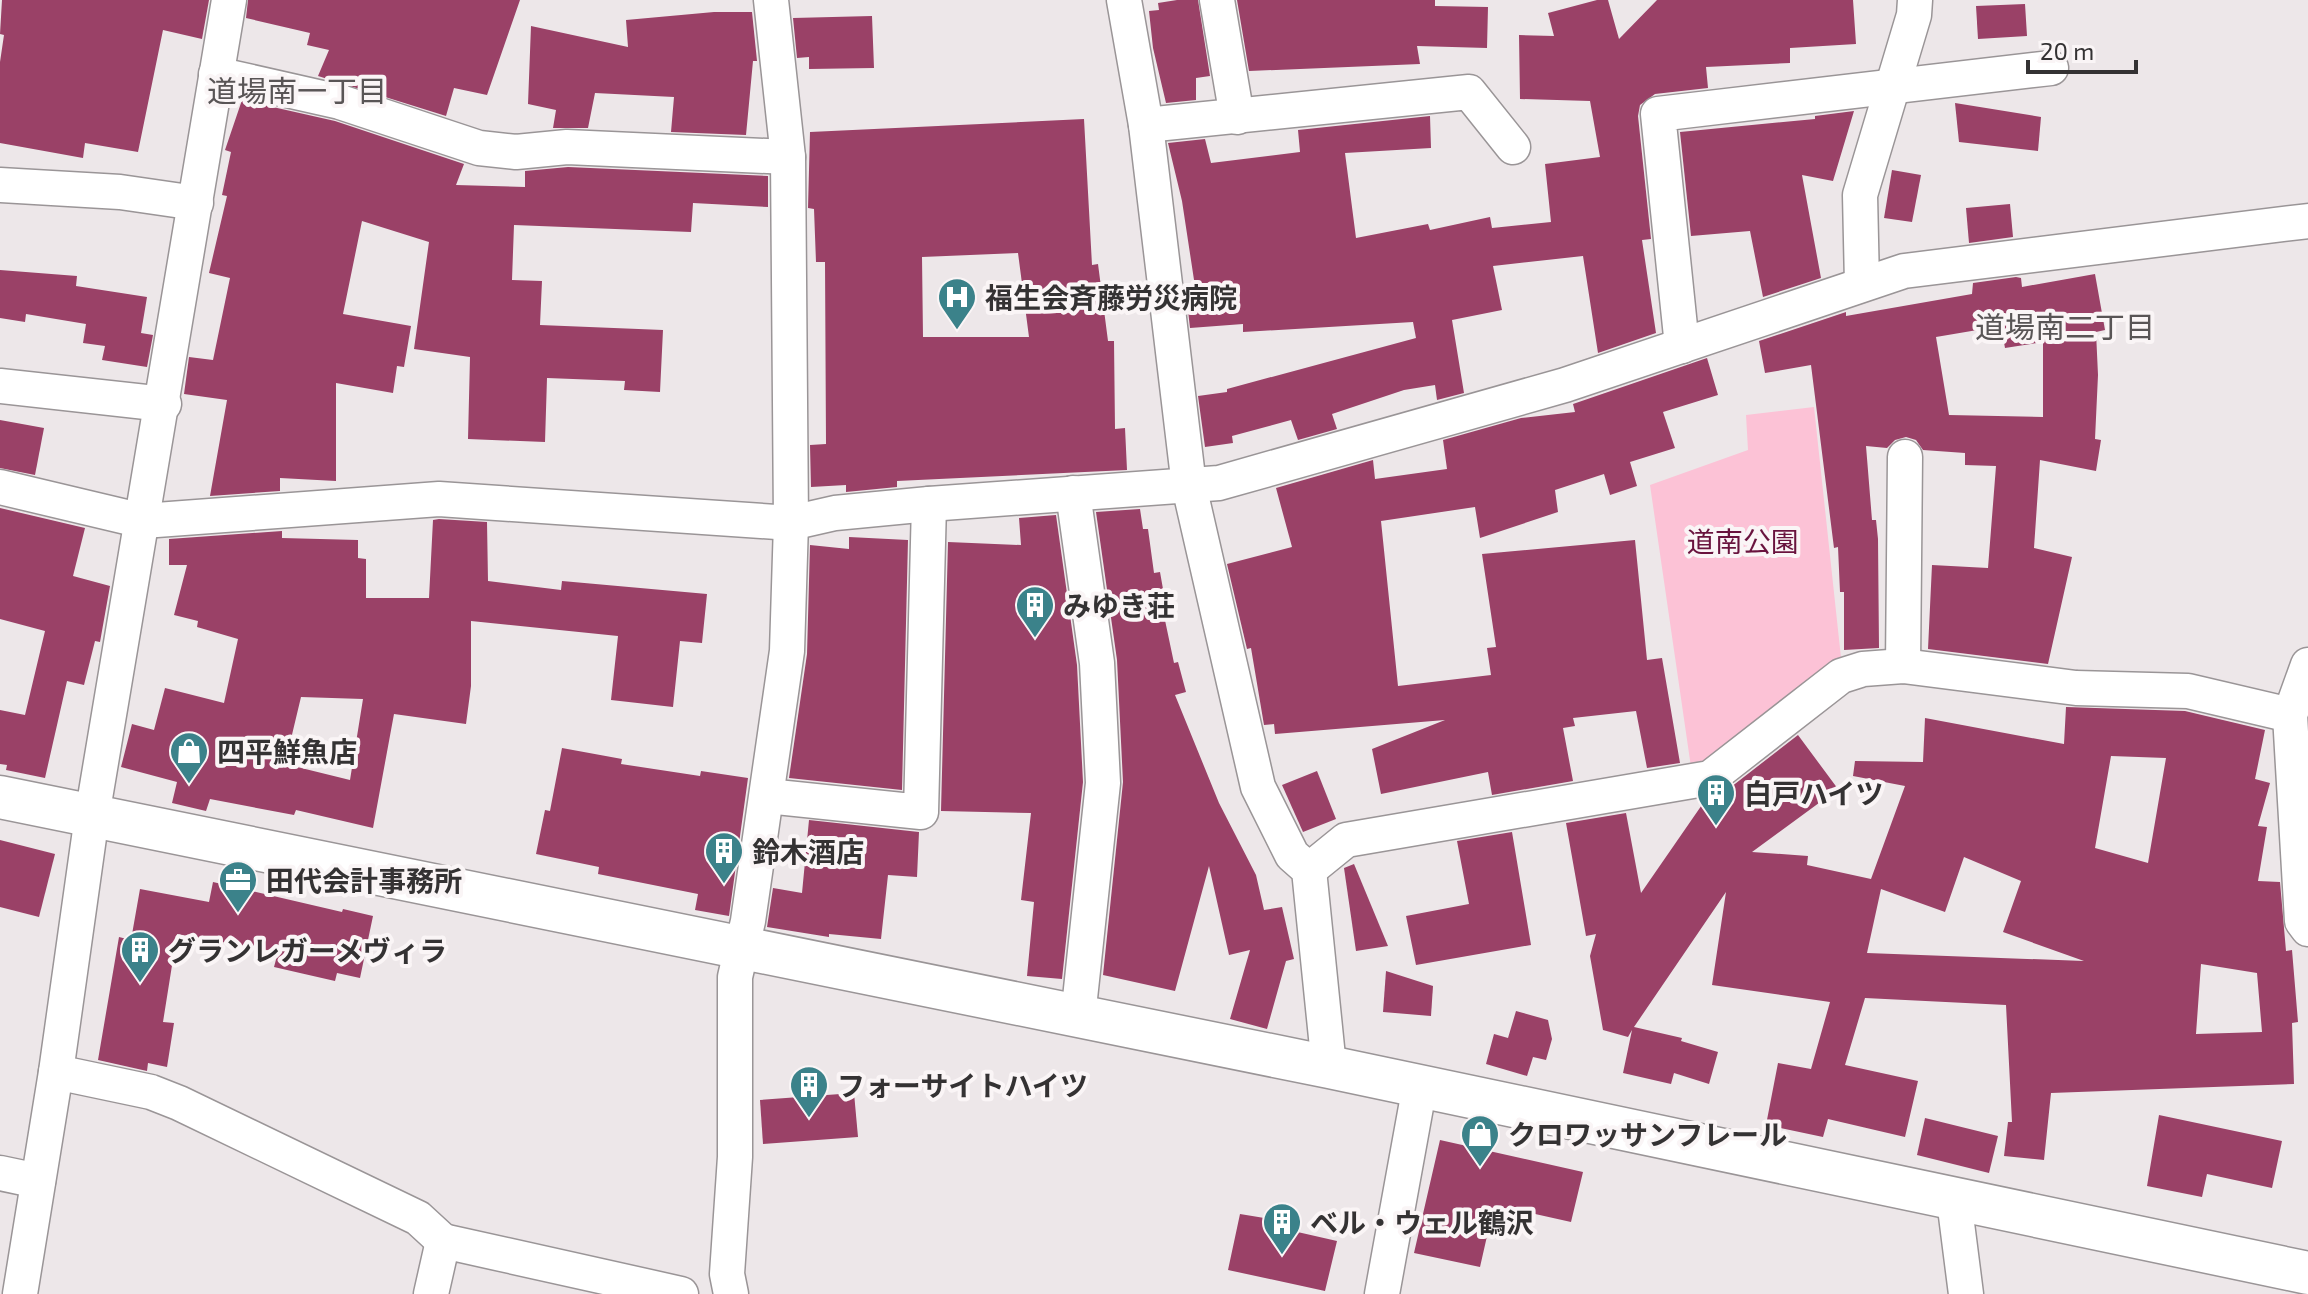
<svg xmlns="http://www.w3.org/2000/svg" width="2308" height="1294" viewBox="0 0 2308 1294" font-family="'Exo 2','Noto Sans JP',sans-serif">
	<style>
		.green { fill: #fcc2d6 }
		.building { fill: #9a4167; fill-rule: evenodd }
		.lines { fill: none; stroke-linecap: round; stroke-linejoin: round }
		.minor-casing { stroke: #9a9597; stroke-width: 37 }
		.tertiary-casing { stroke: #9a9597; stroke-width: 45 }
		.minor { stroke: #fff; stroke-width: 34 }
		.tertiary { stroke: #fff; stroke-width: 42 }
		.labels { text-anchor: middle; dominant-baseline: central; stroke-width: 8; stroke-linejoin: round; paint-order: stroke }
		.poi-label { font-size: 28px; font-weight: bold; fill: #343233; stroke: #faf5f6; text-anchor: start }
		.park-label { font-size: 28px; fill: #69133e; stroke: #faf5f6 }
		.neighbourhood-label { font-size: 30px; fill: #595556; stroke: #faf5f6 }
	</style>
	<rect width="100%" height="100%" fill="#ede7e9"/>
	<path class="green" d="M1814,407L1842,667L1692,774L1650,485L1748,450L1746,415Z"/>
	<g class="building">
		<path d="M2,0H209L202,39L163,30L138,152L85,143L83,158L0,143V62L4,35L0,34Z"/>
		<path d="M248,0H520L487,95L454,88L446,116L318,76L329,50L307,45L310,33L246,18Z"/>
		<path d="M1177,0H1198L1210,76L1196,78V100L1166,103L1153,48L1149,11L1159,10L1158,3Z"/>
		<path d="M1237,0H1435V6L1488,7L1487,48L1417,46L1420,64L1249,71Z"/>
		<path d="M1597,0H1608L1619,39L1657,0H1853L1856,44L1790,48V63L1706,67L1708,88L1655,94L1640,105L1638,116L1651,239L1642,240L1656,333L1598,353L1583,256L1493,266L1502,310L1452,320L1464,393L1437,400L1435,385L1404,390L1332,414L1337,429L1298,440L1291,420L1232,436L1233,443L1205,447L1198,396L1227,392V389L1416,338L1413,322L1243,332V324L1190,328L1186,293H1196L1182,201L1168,143L1205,139L1211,163L1300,152L1298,130L1430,116L1431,148L1345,153L1356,238L1428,224L1430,230L1490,217L1492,228L1551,222L1545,164L1600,157L1590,101L1520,99L1519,35L1554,36L1548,13Z"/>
		<path d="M2025,4L2027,36L1978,39L1976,6Z"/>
		<path d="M714,12H752L757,61H753L746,135L671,132L674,97L595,93L588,128H553L556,110L528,104L531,26L628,47L626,20Z"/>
		<path d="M872,16L874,68L809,69V57L797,58L793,18Z"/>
		<path d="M242,100L335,121L464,164L456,185L525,187V171L568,167L768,176V207L693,203L691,232L514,225L512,280L542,281L540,325L663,330L660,392L624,390L625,381L547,378L545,442L468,439L470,357L414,349L429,242L362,221L343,314L411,326L404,367L397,366L393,393L336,383V481L280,478V491L210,496L227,400L184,394L189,357L213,360L230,278L209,273L227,196L222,195L231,152L225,150Z"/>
		<path d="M1955,103L2041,117L2038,151L1959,142Z"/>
		<path d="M1854,111L1833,181L1802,175L1821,278L1763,297L1750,231L1691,236L1680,132L1815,119V116Z"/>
		<path d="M1084,119L1092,265L1098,264L1108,341H1114L1115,429L1125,428L1127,470L897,481V487L846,492V485L811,487L810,445L826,444L825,262H816L814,209L808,208L810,132ZM1018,253L1029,337H923L922,257Z"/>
		<path d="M1892,170L1921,175L1912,222L1884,218Z"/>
		<path d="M2010,204L2013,237L1969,243L1966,208Z"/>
		<path d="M0,270L77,276L76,286L147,297L141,333L153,335L147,367L102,360L105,346L83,343L86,324L26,314L25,322L0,318Z"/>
		<path d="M2095,274L2105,330L2096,332L2098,375L2095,439L2101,440L2096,471L2040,460L2034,548L2072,557L2048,664L1928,649L1932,565L1988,568L1996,466L1965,465V453L1923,450L1916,440L1906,437L1895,440L1887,448L1866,446L1872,520H1876L1878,539L1879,648L1844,650V592H1840L1838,547L1834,548L1811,365L1765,373L1759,341L1846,312V316L1972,294L1973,283L2016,277L2021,278L2022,287ZM2001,326L2005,348L2043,342V417L1949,415L1936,337Z"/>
		<path d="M1707,358L1718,395L1663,412L1675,448L1630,462L1637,486L1610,495L1604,474L1555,490L1558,512L1480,538L1475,507L1381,521L1398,686L1491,675L1487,648L1496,647L1482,554L1635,540L1647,660L1662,658L1680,763L1647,768L1636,711L1573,718L1575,726L1563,728L1573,781L1492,795L1488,772L1381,794L1372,749L1445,720L1275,734L1274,724L1264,725L1251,648L1247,649L1227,564L1292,547L1276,488L1373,460L1375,479L1447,469L1443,440L1521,418L1575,412L1573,404Z"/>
		<path d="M0,420L44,428L35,475L0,468Z"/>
		<path d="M0,508L85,528L73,576L110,586L100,642L95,641L84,685L67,681L45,778L6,770L7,765L0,764V710L25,715L45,631L0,619Z"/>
		<path d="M1140,509L1143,529H1148L1154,573L1160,572L1166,606H1162L1174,663L1178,662L1186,692L1175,695L1219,803L1256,875L1264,910L1282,907L1294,959L1286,961L1267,1029L1230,1019L1250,950L1229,955L1209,866L1175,991L1103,975L1123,782L1117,660L1096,512Z"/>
		<path d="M1056,515L1077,665L1083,782L1062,979L1027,976L1034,902L1021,900L1031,813L941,811L948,542L1021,545L1019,518Z"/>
		<path d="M439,519L487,522L488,581L561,590L562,581L707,594L702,643L680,641L673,707L611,700L618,636L471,621V686L466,724L394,714L373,828L296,810L294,815L210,799L206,811L172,803L177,782L121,767L132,724L154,730L165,688L224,703L238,639L197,627L198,621L174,615L187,565H169V539L282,531V538L358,540V558L366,559V598H429L433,520ZM301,697L363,699L350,780L285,764Z"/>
		<path d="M849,537L908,540L902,790L789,778L807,654L810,545L849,549Z"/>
		<path d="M2066,707L2185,711L2265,730L2255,779L2270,783L2258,826L2267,827L2258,881L2280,882L2286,951L2292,950L2298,1022L2292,1023L2294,1084L2051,1093L2044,1160L2004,1156L2008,1122H2012L2006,1005L1865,998L1845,1065L1918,1081L1905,1137L1828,1119L1823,1137L1766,1125L1778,1063L1811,1069L1830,1002L1712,985L1726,892L1634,1027L1682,1038L1681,1041L1718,1052L1709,1084L1674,1073L1671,1084L1623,1073L1632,1030L1628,1037L1603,1030L1590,956L1596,934L1586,936L1566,823L1626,813L1641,893L1706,799L1722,794L1798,735L1838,789L1752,852L1808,856L1807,865L1871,879L1905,786L1853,776L1855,761L1923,762L1925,718L2064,744ZM2111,756L2166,758L2148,863L2095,848ZM1964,857L2021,881L2003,932L2084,961L1867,953L1881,889L1945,912ZM2201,964L2257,973L2262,1032L2196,1034Z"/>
		<path d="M562,748L622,759L621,764L700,776L701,771L748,778L729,916L695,910L698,894L598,874L599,867L536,854L545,810L550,811Z"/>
		<path d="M1317,771L1336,819L1303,832L1282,785Z"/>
		<path d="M809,820L919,832L917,877L888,875L881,939L829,934V937L767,927L773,888L802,893Z"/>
		<path d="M1512,832L1531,945L1416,965L1406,916L1469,904L1457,841Z"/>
		<path d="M0,840L55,854L39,917L0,907Z"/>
		<path d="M1354,864L1388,946L1356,951L1344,868Z"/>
		<path d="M213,882L342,912L343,909L373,916L360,978L337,973L335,981L300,973L274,967L278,952L177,934L163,1022L174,1023L167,1067L148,1063L147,1071L98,1060L119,937L131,940L140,889L209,902Z"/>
		<path d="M1386,971L1433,986L1431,1016L1383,1012Z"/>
		<path d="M1516,1011L1548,1020L1552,1039L1546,1060L1533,1057L1527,1076L1486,1064L1494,1034L1508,1038Z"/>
		<path d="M854,1093L858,1137L763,1144L760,1100Z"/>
		<path d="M2159,1115L2282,1141L2272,1188L2207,1174L2202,1197L2147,1186Z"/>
		<path d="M1925,1118L1998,1136L1989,1173L1917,1155Z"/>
		<path d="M1440,1140L1583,1172L1571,1222L1517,1210L1512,1228L1490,1223L1480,1267L1414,1253Z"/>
		<path d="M1240,1214L1282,1221L1280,1228L1337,1241L1325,1291L1228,1270Z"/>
	</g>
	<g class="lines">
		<defs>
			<g id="minor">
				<path d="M1124,0L1146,125L1189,486L1258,787L1292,855L1309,870L1329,1067"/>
				<path d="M1217,0L1237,117"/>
				<path d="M216,74L340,102L479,148L516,152L567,147L788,157"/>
				<path d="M1146,125L1469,92L1513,147"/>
				<path d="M0,185L120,192L196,203"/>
				<path d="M1862,284L1860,195L1914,15L1915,0"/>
				<path d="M1682,346L1658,114L2051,68"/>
				<path d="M0,386L164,404"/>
				<path d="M0,487L143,521L439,499L791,523L835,513L929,504L1219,483L1565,385L1904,271L2308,221"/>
				<path d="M1073,493L1097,663L1103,783L1078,1017"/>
				<path d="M2308,665L2290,715L2302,921L2308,929"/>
				<path d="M1903,666L1905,457"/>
				<path d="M767,796L921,812L929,504"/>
				<path d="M1309,870L1346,840L1710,778L1841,676L1863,669L1903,666L2076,688L2188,691L2290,715"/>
				<path d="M56,1072L151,1092L179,1103L418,1218L443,1241"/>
				<path d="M0,1173L38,1181"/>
				<path d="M1954,1200L1966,1294"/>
				<path d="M20,1294L56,1072L92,816L229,0"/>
				<path d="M431,1294L443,1241L681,1294"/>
				<path d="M731,1294L727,1274L735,1157V977L748,921L787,651L791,523L788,157L771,0"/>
				<path d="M1382,1294L1420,1085"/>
			</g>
			<path id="tertiary" d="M0,797L1329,1067L2308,1273"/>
		</defs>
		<use href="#minor" class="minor-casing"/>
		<use href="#tertiary" class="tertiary-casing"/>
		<use href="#minor" class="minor"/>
		<use href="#tertiary" class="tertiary"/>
	</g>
	<defs>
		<symbol id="hospital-pin" viewBox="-11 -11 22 30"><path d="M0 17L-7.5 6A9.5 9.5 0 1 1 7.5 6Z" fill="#3b828a" stroke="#faf5f6"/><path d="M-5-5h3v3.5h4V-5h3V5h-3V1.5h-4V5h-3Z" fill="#fff"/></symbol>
		<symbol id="building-pin" viewBox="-11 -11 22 30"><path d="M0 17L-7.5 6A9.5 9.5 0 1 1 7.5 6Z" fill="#3b828a" stroke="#faf5f6"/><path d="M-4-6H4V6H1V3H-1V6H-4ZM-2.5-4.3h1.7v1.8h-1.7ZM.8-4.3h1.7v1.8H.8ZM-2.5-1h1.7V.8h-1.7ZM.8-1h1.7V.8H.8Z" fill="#fff"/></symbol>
		<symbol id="shop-pin" viewBox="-11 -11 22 30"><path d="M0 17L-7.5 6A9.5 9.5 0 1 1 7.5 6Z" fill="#3b828a" stroke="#faf5f6"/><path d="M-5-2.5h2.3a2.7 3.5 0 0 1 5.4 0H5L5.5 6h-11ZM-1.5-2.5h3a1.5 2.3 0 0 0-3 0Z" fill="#fff"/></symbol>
		<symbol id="office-pin" viewBox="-11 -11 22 30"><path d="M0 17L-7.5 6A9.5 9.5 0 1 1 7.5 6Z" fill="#3b828a" stroke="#faf5f6"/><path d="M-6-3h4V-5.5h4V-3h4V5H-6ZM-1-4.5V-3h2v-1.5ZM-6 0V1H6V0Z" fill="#fff"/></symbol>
	</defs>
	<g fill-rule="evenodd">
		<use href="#hospital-pin" x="935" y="275" width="44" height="60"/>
		<use href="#building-pin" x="1013" y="583" width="44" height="60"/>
		<use href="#shop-pin" x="167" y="729" width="44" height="60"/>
		<use href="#building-pin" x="1694" y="771" width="44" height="60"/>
		<use href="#building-pin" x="702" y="829" width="44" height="60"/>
		<use href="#office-pin" x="216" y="858" width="44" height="60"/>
		<use href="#building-pin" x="118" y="928" width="44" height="60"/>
		<use href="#building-pin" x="787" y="1063" width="44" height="60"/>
		<use href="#shop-pin" x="1458" y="1112" width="44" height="60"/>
		<use href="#building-pin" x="1260" y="1200" width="44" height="60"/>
	</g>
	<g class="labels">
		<g class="poi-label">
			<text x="985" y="297">福生会斉藤労災病院</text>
			<text x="1063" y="605">みゆき荘</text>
			<text x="217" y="751">四平鮮魚店</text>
			<text x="1744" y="793">白戸ハイツ</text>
			<text x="752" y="851">鈴木酒店</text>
			<text x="266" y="880">田代会計事務所</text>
			<text x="168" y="950">グランレガーメヴィラ</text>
			<text x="837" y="1085">フォーサイトハイツ</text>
			<text x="1508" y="1134">クロワッサンフレール</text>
			<text x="1310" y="1222">ベル・ウェル鶴沢</text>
		</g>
		<g class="park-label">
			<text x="1743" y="541">道南公園</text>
		</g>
		<g class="neighbourhood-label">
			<text x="297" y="90">道場南一丁目</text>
			<text x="2065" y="326">道場南二丁目</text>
		</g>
	</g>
	<path d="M2028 60v12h108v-12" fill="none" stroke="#343233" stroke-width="4"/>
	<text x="2040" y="60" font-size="24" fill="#343233" stroke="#faf5f6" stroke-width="6" paint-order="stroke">20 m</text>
</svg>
